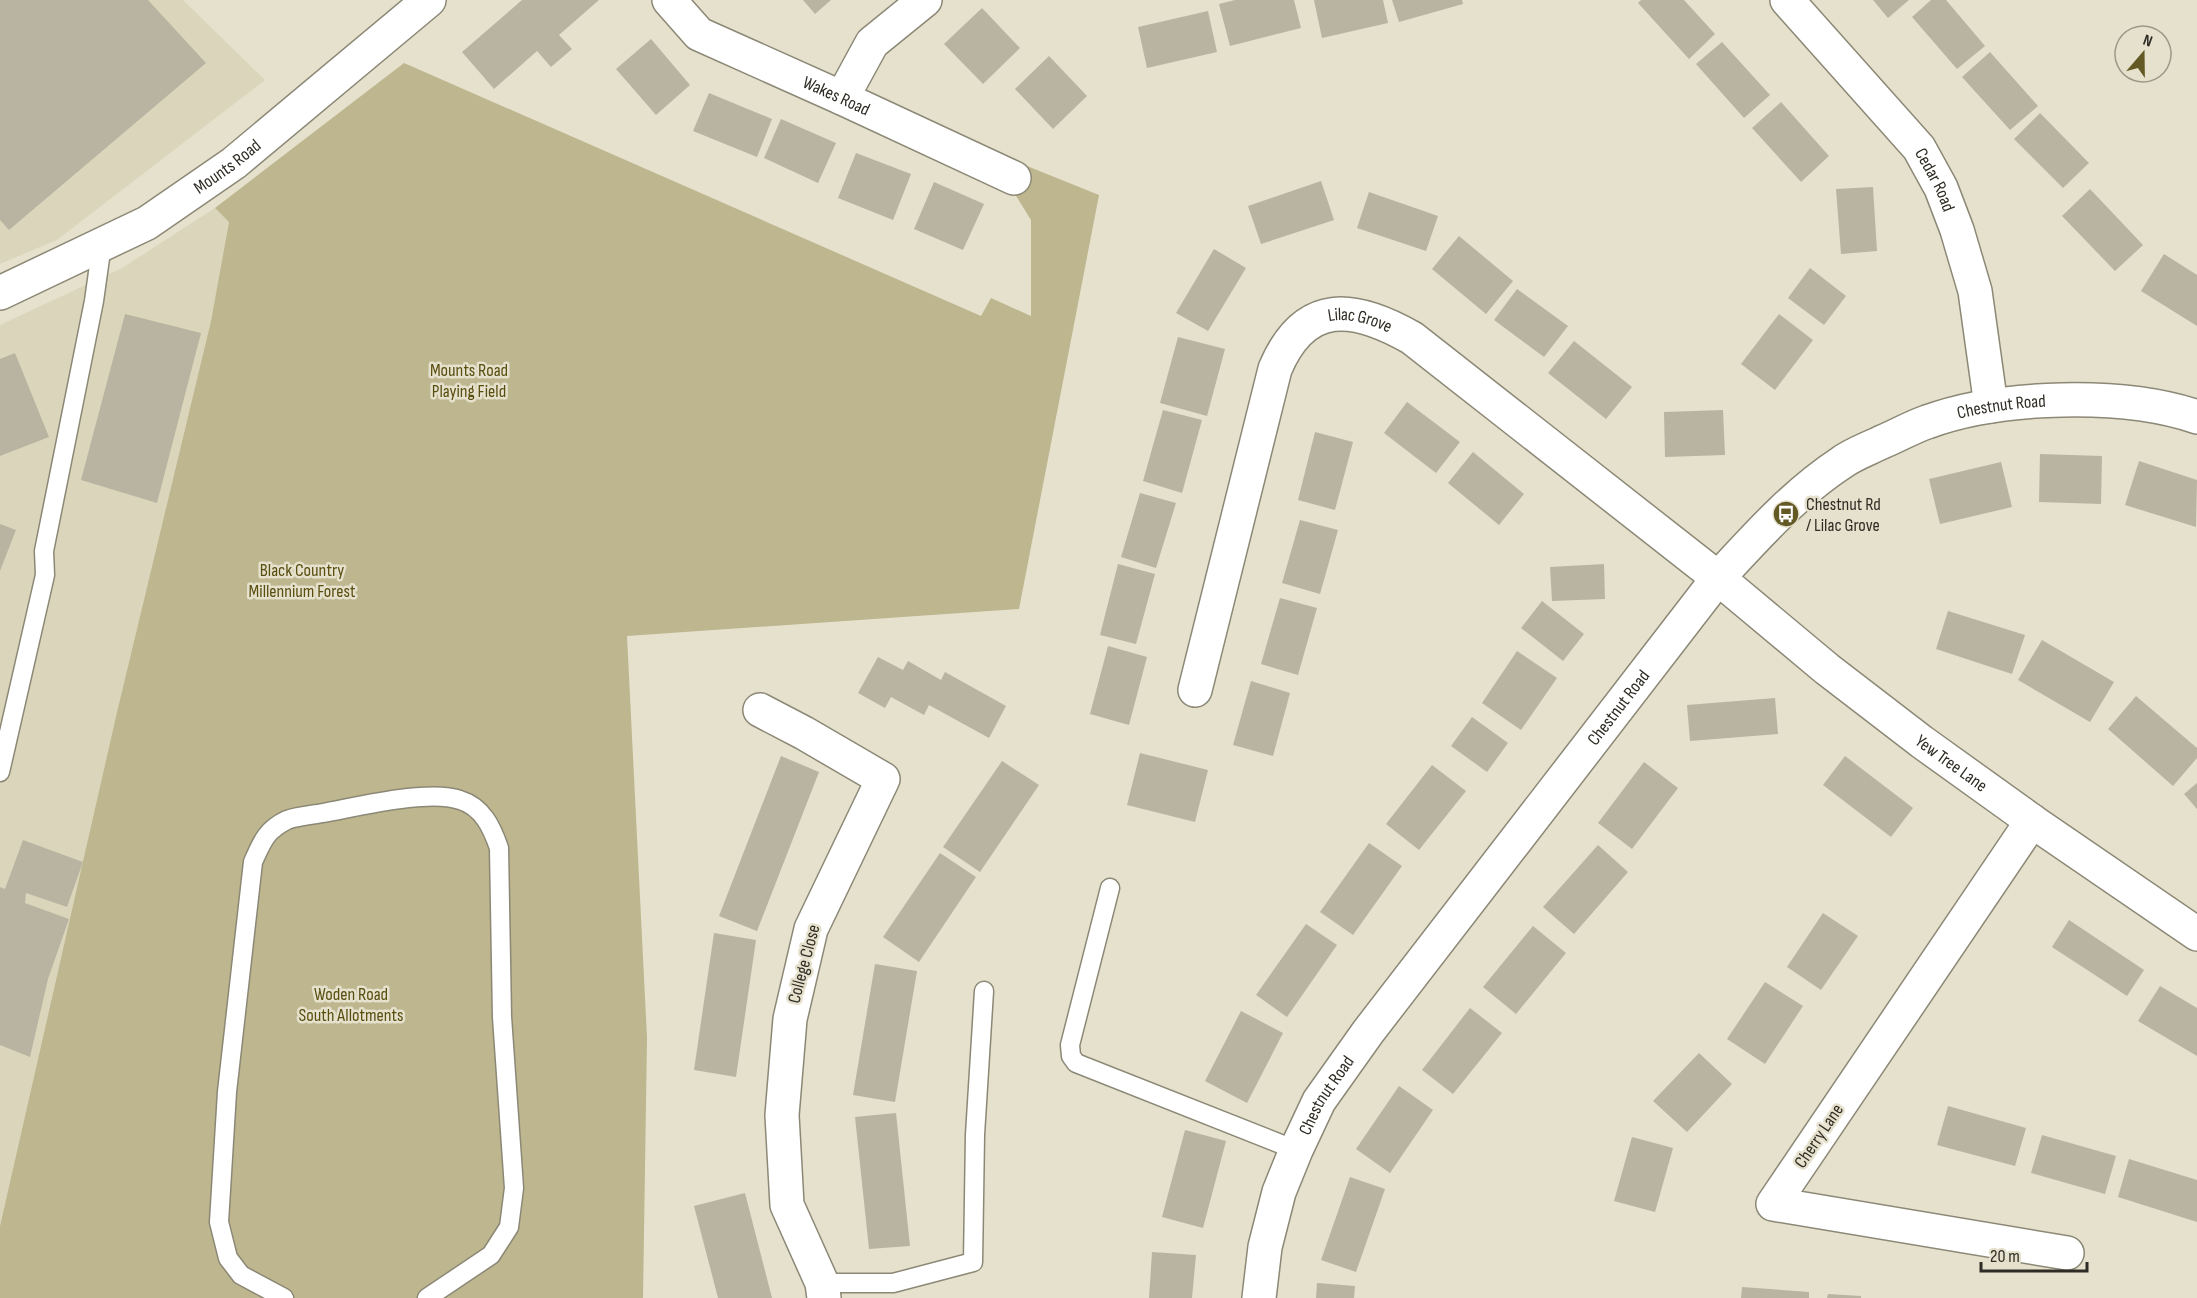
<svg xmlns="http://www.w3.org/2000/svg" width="2197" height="1298" viewBox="0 0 2197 1298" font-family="'Sofia Sans Condensed',sans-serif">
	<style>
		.built { fill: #dbd6bb }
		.green { fill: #beb68f }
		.building { fill: #b8b4a1 }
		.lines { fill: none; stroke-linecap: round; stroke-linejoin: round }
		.lane-casing { stroke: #8c8876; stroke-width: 21 }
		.street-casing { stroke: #8c8876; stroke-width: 36 }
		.lane { stroke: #fff; stroke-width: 18 }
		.street { stroke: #fff; stroke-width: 33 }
		.labels { text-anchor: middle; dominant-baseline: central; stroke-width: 5; stroke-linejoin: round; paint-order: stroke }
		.street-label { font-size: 18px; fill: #2e2c24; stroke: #e5e1cd }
		.park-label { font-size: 18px; fill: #594d0f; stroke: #e5e1cd }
		.poi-label { font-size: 18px; fill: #2e2c24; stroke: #e5e1cd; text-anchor: start }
	</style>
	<rect width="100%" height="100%" fill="#e5e1cd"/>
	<g class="built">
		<path d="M0,0H183L265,80L57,240L0,264Z"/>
		<path d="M215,208L229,222L211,321L117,712L0,1226V325L122,268Z"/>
	</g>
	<path class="green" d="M404,63L981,316L991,298L1031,316V220L1015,194L1027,166L1099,195L1019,609L627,636L647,1038L643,1298H0V1226L117,712L211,321L229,222L215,208Z"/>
	<g class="building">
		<path d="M0,0H148L206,63L9,230L0,220Z"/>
		<path d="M522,0H599L559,35L572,49L551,67L537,51L494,89L462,52Z"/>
		<path d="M803,0H831L815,14Z"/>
		<path d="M1235,0H1294L1301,28L1230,46L1219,4Z"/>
		<path d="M1314,0H1383L1388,23L1322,38Z"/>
		<path d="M1392,0H1462L1463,4L1399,22Z"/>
		<path d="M1641,0H1684L1715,34L1689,59L1638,3Z"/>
		<path d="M1873,0H1909L1888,18Z"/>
		<path d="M1931,0H1946L1985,46L1957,69L1912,17Z"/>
		<path d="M982,8L1020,48L983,84L944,44Z"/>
		<path d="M1208,11L1217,52L1147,68L1138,27Z"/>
		<path d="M651,39L690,85L656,115L616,69Z"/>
		<path d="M1722,42L1770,95L1744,118L1696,64Z"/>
		<path d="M1990,52L2038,106L2010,130L1962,77Z"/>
		<path d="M1049,56L1087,96L1053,129L1015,89Z"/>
		<path d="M709,93L772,119L757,157L693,131Z"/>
		<path d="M1781,102L1829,156L1801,182L1752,128Z"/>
		<path d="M2040,113L2089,163L2063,188L2014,139Z"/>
		<path d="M781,119L836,143L818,183L764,158Z"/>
		<path d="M856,153L911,174L893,220L838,198Z"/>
		<path d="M1321,181L1334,220L1261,244L1248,206Z"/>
		<path d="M934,182L984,204L963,250L914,229Z"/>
		<path d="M1873,187L1877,251L1841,254L1836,189Z"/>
		<path d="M2090,189L2143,245L2115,271L2062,216Z"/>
		<path d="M1369,192L1438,216L1426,251L1357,228Z"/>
		<path d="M1459,236L1513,281L1486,314L1432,269Z"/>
		<path d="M1214,249L1246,268L1208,331L1176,313Z"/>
		<path d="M2164,254L2197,275V326L2141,291Z"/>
		<path d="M1810,268L1846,296L1824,325L1788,298Z"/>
		<path d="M1517,289L1568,326L1544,357L1494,320Z"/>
		<path d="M125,314L201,333L157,503L81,480Z"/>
		<path d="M1779,314L1813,340L1775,390L1741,364Z"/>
		<path d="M1178,337L1225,349L1207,416L1160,403Z"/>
		<path d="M1574,341L1632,387L1606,419L1548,373Z"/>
		<path d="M15,353L49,437L0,456V359Z"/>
		<path d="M1407,402L1460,442L1436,473L1384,433Z"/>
		<path d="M1163,410L1202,420L1182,493L1143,481Z"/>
		<path d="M1723,410L1725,455L1665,457L1664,412Z"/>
		<path d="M1315,432L1353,442L1335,510L1298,500Z"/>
		<path d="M1473,452L1524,494L1499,525L1448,483Z"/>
		<path d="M2040,454L2102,456L2101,504L2039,502Z"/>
		<path d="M2139,461L2197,480L2196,527L2125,505Z"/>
		<path d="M2001,462L2012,507L1940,524L1929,479Z"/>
		<path d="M1140,493L1176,503L1156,568L1121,557Z"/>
		<path d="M1300,520L1338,530L1320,594L1282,583Z"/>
		<path d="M0,524L16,530L0,571Z"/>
		<path d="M1118,564L1155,574L1136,644L1100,635Z"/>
		<path d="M1604,564L1605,599L1552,601L1550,567Z"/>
		<path d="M1280,598L1317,608L1298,675L1261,664Z"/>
		<path d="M1542,601L1584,634L1563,661L1521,628Z"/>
		<path d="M1948,611L2025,635L2012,674L1936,649Z"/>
		<path d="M2042,640L2114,682L2090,722L2018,680Z"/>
		<path d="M1108,646L1147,657L1129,725L1090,714Z"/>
		<path d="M1517,651L1557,678L1521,730L1482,703Z"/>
		<path d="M878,657L903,670L908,661L941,680L945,672L1006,706L989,738L929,705L924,715L891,697L885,708L858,693Z"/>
		<path d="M1251,681L1290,693L1273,756L1233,745Z"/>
		<path d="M2136,696L2197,748V758L2173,786L2108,729Z"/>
		<path d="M1775,698L1778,734L1690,741L1687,705Z"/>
		<path d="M1472,717L1508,743L1487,772L1451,746Z"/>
		<path d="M1140,753L1208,770L1195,822L1127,805Z"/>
		<path d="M781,756L819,772L757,931L719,916Z"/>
		<path d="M1845,756L1913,808L1891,837L1823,785Z"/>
		<path d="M1002,761L1039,785L980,872L943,847Z"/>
		<path d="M1644,762L1678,788L1632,849L1598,823Z"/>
		<path d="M1432,765L1466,791L1419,850L1386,824Z"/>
		<path d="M2197,783V809L2184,794Z"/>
		<path d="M23,840L83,862L67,907L26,893L25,903L69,919L48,979L30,1057L0,1045V887L5,889Z"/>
		<path d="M1369,843L1402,866L1353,935L1320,912Z"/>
		<path d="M1598,845L1628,872L1574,934L1543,907Z"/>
		<path d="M940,853L976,877L919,962L883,937Z"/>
		<path d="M1823,913L1858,936L1821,990L1787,967Z"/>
		<path d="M2069,920L2144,970L2127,996L2052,947Z"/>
		<path d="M1306,924L1337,945L1287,1017L1256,995Z"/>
		<path d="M1533,926L1566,953L1516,1014L1483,987Z"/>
		<path d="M714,933L756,940L736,1077L694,1070Z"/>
		<path d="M875,964L917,971L895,1102L853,1095Z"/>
		<path d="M1765,982L1803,1006L1765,1064L1727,1039Z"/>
		<path d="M2160,986L2197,1008V1056L2138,1021Z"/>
		<path d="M1470,1008L1502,1033L1453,1094L1422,1070Z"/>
		<path d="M1241,1011L1283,1033L1247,1103L1205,1081Z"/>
		<path d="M1699,1053L1732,1084L1687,1132L1653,1101Z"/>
		<path d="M1399,1086L1433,1110L1390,1173L1356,1149Z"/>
		<path d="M1948,1106L2026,1128L2015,1166L1937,1145Z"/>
		<path d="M896,1113L910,1246L869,1249L855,1117Z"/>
		<path d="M1185,1130L1226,1141L1203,1228L1162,1217Z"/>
		<path d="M2042,1135L2116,1156L2105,1194L2031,1173Z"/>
		<path d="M1632,1137L1673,1148L1655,1212L1614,1201Z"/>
		<path d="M2129,1159L2197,1180V1222L2118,1197Z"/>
		<path d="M1350,1177L1385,1189L1356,1272L1321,1260Z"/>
		<path d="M745,1193L772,1298H718L694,1206Z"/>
		<path d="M1152,1252L1196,1255L1192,1298H1149Z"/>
		<path d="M1317,1283L1355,1286L1354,1298H1316Z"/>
		<path d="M1742,1287L1809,1292V1298H1741Z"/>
		<path d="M1828,1294L1861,1296V1298H1827Z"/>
	</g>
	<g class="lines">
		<defs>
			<g id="lane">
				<path d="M0,772L45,575L44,551L94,301L102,244"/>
				<path d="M1110,888L1070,1045L1071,1056L1076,1063L1296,1150"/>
				<path d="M822,1283H893L973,1262L975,1135L984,991"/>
				<path d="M284,1298L241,1275L228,1258L219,1222L227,1092L253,862C262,842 266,830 287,820C297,816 312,815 323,813C357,807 428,789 460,800C483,807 492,828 499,848L502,1017L514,1188L509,1227L491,1255L427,1298"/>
			</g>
			<g id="street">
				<path id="s1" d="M669,0L699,34L842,98L1014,178"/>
				<path id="s2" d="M1787,0L1919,148L1941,188L1957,230L1975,291L1991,406"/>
				<path d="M842,98L872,43L925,0"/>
				<path id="s3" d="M0,293L147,223L234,163L429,0"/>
				<path id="s4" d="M1195,690L1275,369C1305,298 1354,305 1412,338L1718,578L1827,669L1922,742L2032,821L2197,934"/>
				<path d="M760,710L804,733L883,779L811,929L790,1019L782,1115L787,1205L822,1283L824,1298"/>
				<path d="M2032,821L1773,1204L2067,1253"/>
				<path id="s5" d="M1259,1298L1265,1247L1279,1192L1296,1150L1319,1101L1368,1032L1718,578C1756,537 1794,494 1841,463C1853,454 1868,449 1882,442C1897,436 1912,427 1927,422C2000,395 2124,392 2197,417"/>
			</g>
		</defs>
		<use href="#lane" class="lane-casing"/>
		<use href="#street" class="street-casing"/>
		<use href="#lane" class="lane"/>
		<use href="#street" class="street"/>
	</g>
	<defs>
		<symbol id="bus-disc" viewBox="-11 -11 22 22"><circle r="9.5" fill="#635925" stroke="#e5e1cd"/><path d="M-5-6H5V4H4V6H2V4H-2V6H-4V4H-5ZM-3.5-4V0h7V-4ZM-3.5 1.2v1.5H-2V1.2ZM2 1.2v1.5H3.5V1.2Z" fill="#fff"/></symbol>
	</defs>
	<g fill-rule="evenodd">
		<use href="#bus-disc" x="1771" y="499" width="30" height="30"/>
	</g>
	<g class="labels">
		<g class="street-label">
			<text stroke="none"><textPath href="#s1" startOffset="196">Wakes Road</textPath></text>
			<text stroke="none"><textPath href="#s3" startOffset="261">Mounts Road</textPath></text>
			<text stroke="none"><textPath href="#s2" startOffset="234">Cedar Road</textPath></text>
			<text stroke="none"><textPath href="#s4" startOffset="442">Lilac Grove</textPath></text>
			<text stroke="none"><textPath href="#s5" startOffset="1206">Chestnut Road</textPath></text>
			<text stroke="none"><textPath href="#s5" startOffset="702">Chestnut Road</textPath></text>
			<text stroke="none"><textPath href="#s4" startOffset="1185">Yew Tree Lane</textPath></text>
			<text transform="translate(804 964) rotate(-75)">College Close</text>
			<text stroke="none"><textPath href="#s5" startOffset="216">Chestnut Road</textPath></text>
			<text transform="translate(1819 1136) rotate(-56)">Cherry Lane</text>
		</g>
		<g class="park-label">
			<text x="469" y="370">Mounts Road<tspan x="469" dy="21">Playing Field</tspan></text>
			<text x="302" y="570">Black Country<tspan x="302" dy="21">Millennium Forest</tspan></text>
			<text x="351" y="994">Woden Road<tspan x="351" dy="21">South Allotments</tspan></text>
		</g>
		<g class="poi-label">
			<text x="1806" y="504">Chestnut Rd<tspan x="1806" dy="21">/ Lilac Grove</tspan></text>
		</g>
	</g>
	<g transform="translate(2143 54) rotate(20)"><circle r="28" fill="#e5e1cd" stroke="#9c9989" stroke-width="1.5"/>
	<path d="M0-4.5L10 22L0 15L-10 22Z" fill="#635925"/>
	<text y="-9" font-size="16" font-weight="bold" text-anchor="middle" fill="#2e2c24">N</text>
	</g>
	<path d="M1981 1262v9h106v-9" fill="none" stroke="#2e2c24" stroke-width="3"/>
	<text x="1990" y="1262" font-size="18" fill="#2e2c24" stroke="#e5e1cd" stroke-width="4.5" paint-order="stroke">20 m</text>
</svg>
